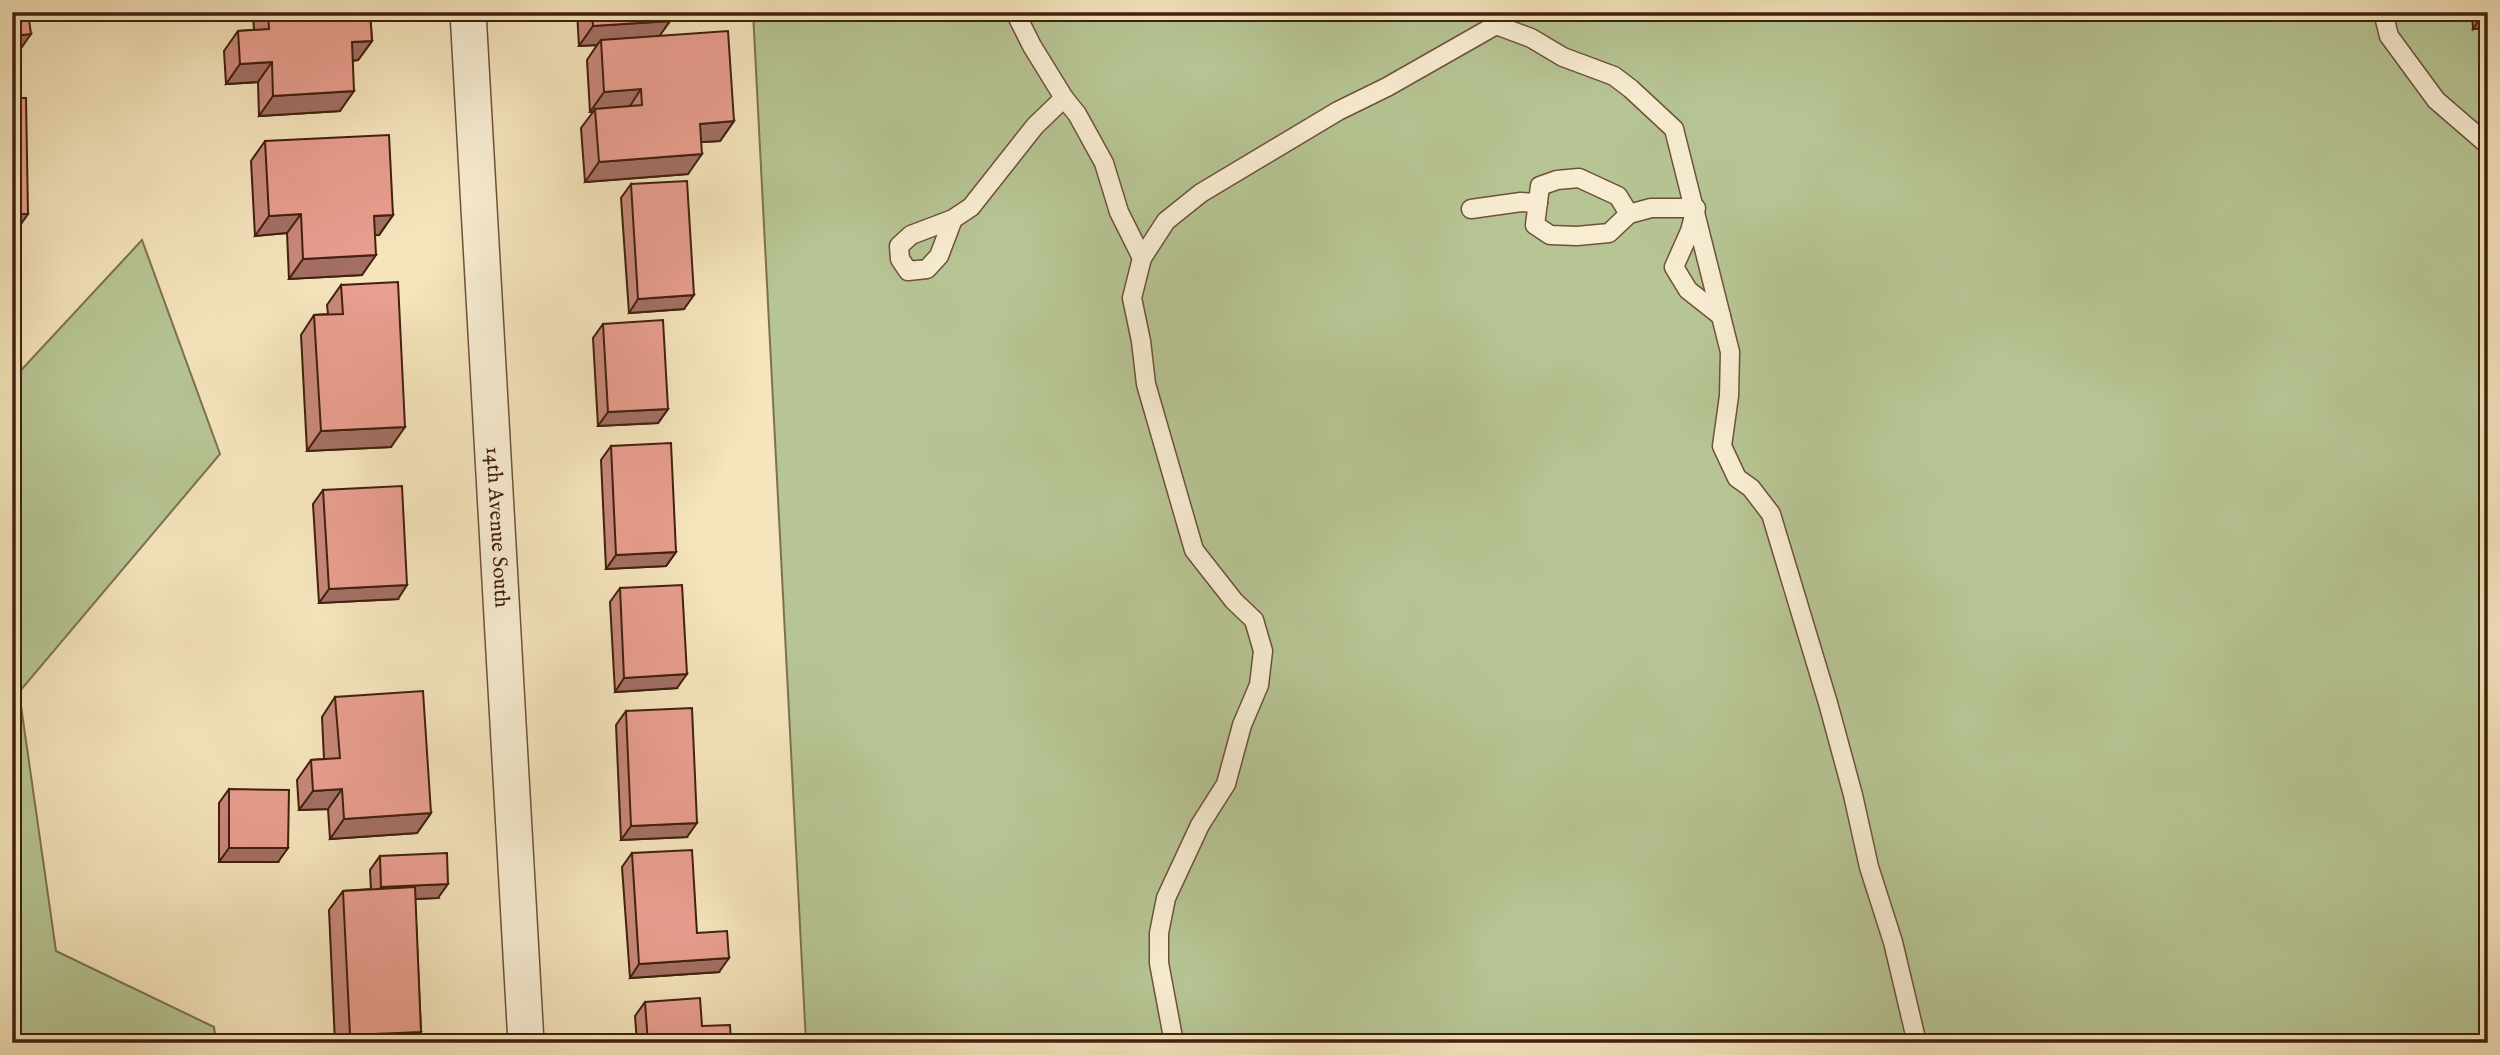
<svg xmlns="http://www.w3.org/2000/svg" width="2500" height="1055" viewBox="0 0 2500 1055" font-family="'IM FELL English',serif">
	<style>
		.green { fill: #b7c594; stroke: #7c7250; stroke-width: 2 }
		.lines { fill: none; stroke-linecap: round; stroke-linejoin: round }
		.service-casing { stroke: #6e5139; stroke-width: 21 }
		.minor-casing { stroke: #6e5139; stroke-width: 38 }
		.service { stroke: #f8edd3; stroke-width: 18 }
		.minor { stroke: #f8edd3; stroke-width: 35 }
		.wall { fill: #c8887b; stroke: #41200d; stroke-width: 2 }
		.shaded-wall { fill: #a36f64; stroke: #41200d; stroke-width: 2 }
		.building { fill: #e99e8f; stroke: #41200d; stroke-width: 2 }
		.labels { text-anchor: middle; dominant-baseline: central; stroke-width: 5; stroke-linejoin: round; paint-order: stroke }
		.street-label { font-size: 21px; fill: #41200d; stroke: #f8edd3 }
	</style>
	<rect width="100%" height="100%" fill="#f5e4bc"/>
	<filter id="stains"><feTurbulence type="fractalNoise" baseFrequency=".00286" numOctaves="4"/><feColorMatrix values="0 0 0 0 .2 0 0 0 0 .09 0 0 0 0 .02 0 0 0 .5 -.17"/></filter>
	<radialGradient id="worn" r=".72"><stop offset=".6" stop-color="#630" stop-opacity="0"/><stop offset="1" stop-color="#630" stop-opacity=".3"/></radialGradient>
	<g class="green">
		<path d="M753,12H2488V1043H806Z"/>
		<path d="M142,240L220,454L19,692L56,951L214,1027L216,1043H12V380Z"/>
	</g>
	<g class="lines">
		<defs>
			<g id="service">
				<path d="M1015,12L1032,46L1064,98"/>
				<path d="M2383,12L2389,36L2436,100L2488,145"/>
				<path d="M1471,209L1521,202L1538,203"/>
				<path d="M1629,214L1609,233L1577,236L1550,235L1535,225L1540,186L1557,180L1579,178L1618,196L1629,214L1651,208H1696L1690,231L1674,267L1688,290L1721,316"/>
				<path d="M953,219L911,235L899,246L900,259L908,271L927,269L939,256L953,219L971,207L1035,126L1064,98L1077,114L1104,163L1119,212L1142,258"/>
				<path d="M1174,1043L1159,963V933L1166,898L1200,825L1226,784L1242,725L1259,685L1263,651L1254,620L1234,601L1194,550L1146,384L1141,341L1132,298L1142,258L1166,221L1201,193L1338,111L1387,87L1496,25L1531,38L1563,57L1614,76L1631,89L1674,129L1730,352L1729,396L1722,446L1737,478L1751,488L1771,514L1828,703L1853,795L1869,867L1893,942L1917,1043"/>
			</g>
			<g id="minor">
				<path id="s1" d="M468,12L526,1043"/>
			</g>
		</defs>
		<use href="#service" class="service-casing"/>
		<use href="#minor" class="minor-casing"/>
		<use href="#service" class="service"/>
		<use href="#minor" class="minor"/>
	</g>
	<g class="wall">
		<path d="M255,12H370L372,41L358,60L353,61L340,111L259,116L258,82L226,84L224,51L238,31L254,30L253,14Z"/>
		<path d="M577,12H669L670,21L659,36L734,121L720,141L701,142L688,174L585,182L581,128L593,112H590L587,60L597,45L579,46Z"/>
		<path d="M2472,12H2488L2473,29Z"/>
		<path d="M265,141L393,215L379,235H375L362,275L289,279L287,233L255,236L251,161Z"/>
		<path d="M631,184L684,309L629,313L621,198Z"/>
		<path d="M341,285L391,447L307,451L301,335L314,315L328,314L327,305Z"/>
		<path d="M603,324L668,409L658,423L598,426L593,338Z"/>
		<path d="M611,446L676,552L666,566L606,569L601,460Z"/>
		<path d="M323,490L398,599L319,603L313,504Z"/>
		<path d="M620,588L677,688L615,692L610,602Z"/>
		<path d="M335,697L431,813L417,833L330,839L328,809L299,810L297,780L311,760L324,759L322,717Z"/>
		<path d="M626,711L687,837L621,840L616,725Z"/>
		<path d="M229,789L278,862H219V803Z"/>
		<path d="M632,853L697,933L719,972L630,978L622,867Z"/>
		<path d="M380,856L438,898L415,899L421,1032L413,1043H335L329,910L343,891L371,889L370,870Z"/>
		<path d="M645,1002L702,1026L731,1043H637L635,1016Z"/>
	</g>
	<g class="shaded-wall">
		<path d="M2484,12H2488V28L2473,29Z"/>
		<path d="M670,21L656,41L601,40L597,45L579,46L593,26Z"/>
		<path d="M31,34L17,54H12V36Z"/>
		<path d="M372,41L358,60L338,61L352,42Z"/>
		<path d="M272,62L258,82L226,84L240,64Z"/>
		<path d="M641,89L628,109H595L593,112H590L604,92Z"/>
		<path d="M354,91L340,111L259,116L273,96Z"/>
		<path d="M734,121L720,141L686,143L700,124Z"/>
		<path d="M702,154L688,174L585,182L599,162Z"/>
		<path d="M12,214H28L14,234H12Z"/>
		<path d="M301,214L287,233L255,236L269,216Z"/>
		<path d="M393,215L379,235L360,236L374,216Z"/>
		<path d="M376,255L362,275L289,279L303,259Z"/>
		<path d="M694,295L684,309L629,313L638,299Z"/>
		<path d="M668,409L658,423L598,426L608,412Z"/>
		<path d="M405,427L391,447L307,451L321,431Z"/>
		<path d="M676,552L666,566L606,569L616,555Z"/>
		<path d="M407,585L398,599L319,603L329,589Z"/>
		<path d="M687,674L677,688L615,692L624,678Z"/>
		<path d="M342,789L328,809L299,810L313,791Z"/>
		<path d="M431,813L417,833L330,839L344,819Z"/>
		<path d="M697,823L687,837L621,840L631,826Z"/>
		<path d="M229,848H288L278,862H219Z"/>
		<path d="M448,884L438,898L371,901L381,887Z"/>
		<path d="M729,958L719,972L630,978L639,964Z"/>
		<path d="M421,1032L413,1043H345L350,1035Z"/>
	</g>
	<g class="building">
		<path d="M12,12H28L31,34L12,36Z"/>
		<path d="M268,12H370L372,41L352,42L354,91L273,96L272,62L240,64L238,31L269,29Z"/>
		<path d="M592,12H669L670,21L593,26Z"/>
		<path d="M728,31L734,121L700,124L702,154L599,162L595,109L642,105L641,89L604,92L601,40Z"/>
		<path d="M12,98H26L28,214H12Z"/>
		<path d="M389,135L393,215L374,216L376,255L303,259L301,214L269,216L265,141Z"/>
		<path d="M687,181L694,295L638,299L631,184Z"/>
		<path d="M398,282L405,427L321,431L314,315L343,314L341,285Z"/>
		<path d="M663,320L668,409L608,412L603,324Z"/>
		<path d="M671,443L676,552L616,555L611,446Z"/>
		<path d="M402,486L407,585L329,589L323,490Z"/>
		<path d="M682,585L687,674L624,678L620,588Z"/>
		<path d="M423,691L431,813L344,819L342,789L313,791L311,760L340,758L335,697Z"/>
		<path d="M692,708L697,823L631,826L626,711Z"/>
		<path d="M229,789L289,790L288,848H229Z"/>
		<path d="M692,850L697,933L727,931L729,958L639,964L632,853Z"/>
		<path d="M447,853L448,884L381,887L380,856Z"/>
		<path d="M415,887L421,1032L350,1035L343,891Z"/>
		<path d="M700,998L702,1026L730,1025L731,1043H648L645,1002Z"/>
	</g>
	<g class="labels">
		<g class="street-label">
			<text stroke="none"><textPath href="#s1" startOffset="516">14th Avenue South</textPath></text>
		</g>
	</g>
	<rect width="2500" height="1055" fill="none" stroke="#f5e4bc" stroke-width="42"/>
	<rect x="14" y="14" width="2472" height="1027" fill="none" stroke="#41200d" stroke-width="3.5"/>
	<rect x="21" y="21" width="2458" height="1013" fill="none" stroke="#41200d" stroke-width="2"/>
	<rect width="100%" height="100%" filter="url(#stains)"/>
	<rect width="100%" height="100%" fill="url(#worn)"/>
</svg>
